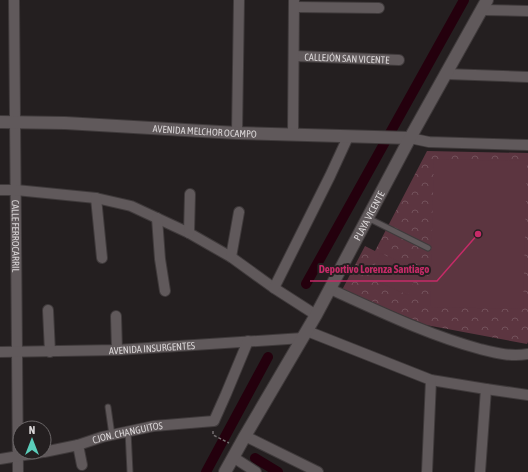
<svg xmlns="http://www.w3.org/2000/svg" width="528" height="472" viewBox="0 0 528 472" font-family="'Asap Condensed',sans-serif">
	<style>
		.forest { fill: url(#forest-crowns) }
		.garden { fill: #5c3540 }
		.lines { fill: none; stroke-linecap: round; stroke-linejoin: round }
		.canal { stroke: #24000d; stroke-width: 10 }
		.lane-casing { stroke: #3f3a3b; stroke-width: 7 }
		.street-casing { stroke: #3f3a3b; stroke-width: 12 }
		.secondary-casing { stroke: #3f3a3b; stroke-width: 14 }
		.path { stroke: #746f70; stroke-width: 1.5; stroke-dasharray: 3 2; stroke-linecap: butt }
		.lane { stroke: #60595b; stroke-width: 5 }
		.street { stroke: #60595b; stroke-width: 10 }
		.secondary { stroke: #60595b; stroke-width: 12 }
		.labels { text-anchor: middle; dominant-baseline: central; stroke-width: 4; stroke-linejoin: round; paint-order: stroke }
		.street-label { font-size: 10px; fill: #d9d5d6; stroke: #241f20 }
		.leader { fill: none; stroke: #c42b67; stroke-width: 1.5 }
		.callout-dot { fill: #c42b67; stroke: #241f20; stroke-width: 1.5 }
		.callout-label { font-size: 11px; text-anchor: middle; font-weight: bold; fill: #c42b67; stroke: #241f20; stroke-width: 4; stroke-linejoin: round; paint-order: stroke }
	</style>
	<defs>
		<pattern id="forest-crowns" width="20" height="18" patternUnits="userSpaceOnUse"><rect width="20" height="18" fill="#5c3540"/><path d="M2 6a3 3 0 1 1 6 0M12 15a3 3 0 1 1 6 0" fill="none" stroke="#73515b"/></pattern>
	</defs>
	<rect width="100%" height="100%" fill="#241f20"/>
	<path class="forest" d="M427,151L528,153V342L527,344L426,325L342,290L365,246L375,251Z"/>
	<g class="garden">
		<path d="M434,159L527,161L523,309L430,307Z"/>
		<path d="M380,253L419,270L408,295L369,278Z"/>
	</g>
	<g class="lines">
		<g class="canal">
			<path d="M306,284L464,0"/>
			<path d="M255,458L278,472"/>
			<path d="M206,472L268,357"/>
		</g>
		<defs>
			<g id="lane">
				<path d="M368,218L428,248"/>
				<path d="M108,407L112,435"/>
				<path d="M128,431L130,472"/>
			</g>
			<g id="street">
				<path id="s1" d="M14,0L18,472"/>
				<path d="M294,7L379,8"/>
				<path d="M482,10L528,11"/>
				<path id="s2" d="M294,56L399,60"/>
				<path d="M446,74L528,77"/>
				<path d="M237,133L239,0"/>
				<path d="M293,135L294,0"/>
				<path d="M410,138L429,142L528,145"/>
				<path d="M0,190H16L96,198L131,206L189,233L231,257L274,288L316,315"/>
				<path d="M96,198L102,258"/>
				<path d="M157,218L160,259L165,291"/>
				<path d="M189,233L190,194"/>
				<path d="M231,257L239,212"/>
				<path d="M274,288L330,176L348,137"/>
				<path d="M330,289C379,311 428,335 480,349C496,353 511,357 528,354"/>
				<path d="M48,310L50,352"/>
				<path d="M116,316L117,350"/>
				<path d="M307,331L431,380L486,389L528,395"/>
				<path id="s3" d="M0,352L117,350L303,338"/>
				<path d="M245,436L318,472"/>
				<path d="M78,445L82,465"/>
				<path id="s4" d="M44,452L78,445L102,437L154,426L214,421L226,394L248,341"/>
				<path d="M233,457L256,472"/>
				<path d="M0,459L43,452"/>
				<path d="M427,472L431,380"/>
				<path d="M480,472L486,389"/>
			</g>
			<g id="secondary">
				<path id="s5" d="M0,122L65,123L237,133L410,138"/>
				<path id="s6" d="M225,472L245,436L316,315L410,138L487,0"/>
			</g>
		</defs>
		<use href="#lane" class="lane-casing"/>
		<use href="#street" class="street-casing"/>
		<use href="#secondary" class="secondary-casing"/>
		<path class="path" d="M213,431V435L229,443"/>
		<use href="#lane" class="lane"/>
		<use href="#street" class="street"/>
		<use href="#secondary" class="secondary"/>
	</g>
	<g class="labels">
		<g class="street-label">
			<text stroke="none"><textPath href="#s2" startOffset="53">CALLEJÓN SAN VICENTE</textPath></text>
			<text stroke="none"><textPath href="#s5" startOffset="205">AVENIDA MELCHOR OCAMPO</textPath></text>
			<text stroke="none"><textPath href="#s6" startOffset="294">PLAYA VICENTE</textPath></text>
			<text stroke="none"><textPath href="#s1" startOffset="236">CALLE FERROCARRIL</textPath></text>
			<text stroke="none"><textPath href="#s3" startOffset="152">AVENIDA INSURGENTES</textPath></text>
			<text stroke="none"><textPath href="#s4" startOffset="86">CJON. CHANGUITOS</textPath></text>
		</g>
	</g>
	<path class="leader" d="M478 234L437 281H310"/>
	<circle class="callout-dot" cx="478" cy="234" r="4"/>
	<g class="callout-label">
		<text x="374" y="273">Deportivo Lorenza Santiago</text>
	</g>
	<g transform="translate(32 440)"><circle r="19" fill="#241f20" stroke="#6c6869"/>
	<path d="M0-3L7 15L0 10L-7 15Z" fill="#5bcebb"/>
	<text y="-6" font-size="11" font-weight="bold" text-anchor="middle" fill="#d9d5d6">N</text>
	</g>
</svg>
